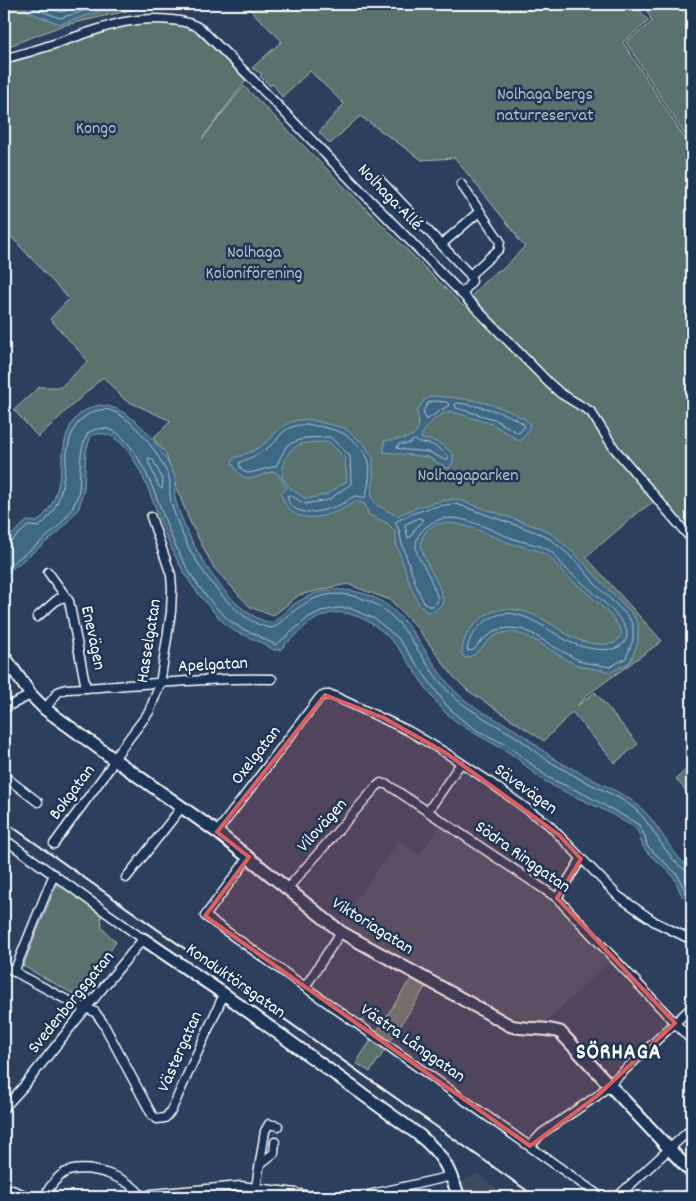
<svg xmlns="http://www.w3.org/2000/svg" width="696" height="1201" viewBox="0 0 696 1201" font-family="Dekko,sans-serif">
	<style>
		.built { fill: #3e4b63 }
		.green { fill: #5a726e; stroke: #acb8b6 }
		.water { fill: #3e6884; stroke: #8ba4b5; fill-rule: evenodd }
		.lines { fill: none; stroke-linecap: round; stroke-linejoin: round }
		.shore { stroke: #b2c3ce; stroke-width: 1 }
		.street-casing { stroke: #fff; stroke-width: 11 }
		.secondary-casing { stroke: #fff; stroke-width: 15 }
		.street { stroke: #1d3557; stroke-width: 8 }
		.secondary { stroke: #1d3557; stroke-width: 11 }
		.rail { stroke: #fff; stroke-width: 2 }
		.marked { fill: #e05e5e; fill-opacity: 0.2; stroke: #e05e5e; stroke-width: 4; stroke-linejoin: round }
		.labels { text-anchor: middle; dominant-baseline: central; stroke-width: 5; stroke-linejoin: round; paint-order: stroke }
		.park-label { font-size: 18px; fill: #b5c0be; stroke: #1d3557 }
		.street-label { font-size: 18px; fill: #fff; stroke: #1d3557 }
		.district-label { font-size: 22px; font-weight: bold; letter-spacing: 1px; fill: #fff; stroke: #1d3557 }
	</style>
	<rect width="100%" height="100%" fill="#2c3f5c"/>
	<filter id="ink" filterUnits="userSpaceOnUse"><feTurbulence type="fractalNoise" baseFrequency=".02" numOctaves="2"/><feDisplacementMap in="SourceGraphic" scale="10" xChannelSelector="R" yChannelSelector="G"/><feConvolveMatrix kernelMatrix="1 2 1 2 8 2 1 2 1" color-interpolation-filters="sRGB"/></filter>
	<g filter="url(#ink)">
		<g class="built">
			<path d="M440,825L555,904L611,961L545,1022L506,1017L337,926L399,841L420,855Z"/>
			<path d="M478,1174L500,1191L486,1197H464L459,1182Z"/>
			<path d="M224,1192L257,1194L277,1197H217Z"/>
		</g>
		<g class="green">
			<path d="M4,4H157L61,26L4,48Z"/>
			<path d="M244,4H634L649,21L623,42L692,150V533L660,497L640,511L586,557L662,641L587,695L577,706L595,692L638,744L615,763L572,712L544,741L467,690L453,676L418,629L390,600L347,584L299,595L273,616L250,607L214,568L191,524L175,485L166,454L153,438L171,421L125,400L103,377L38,437L14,410L39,387H61L88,361L50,319L69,299L4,229V65L64,46L132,21L146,20L162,15L174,17L184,21L247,79L202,139L244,86L463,306C473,296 489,272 503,269L525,246L518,240L515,233L455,158L422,160L360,116L330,144L319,132L344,104L310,71L282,97L273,84L270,86L260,76L262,74L252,68L282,41Z"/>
			<path d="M641,4H692V146L626,42L652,22L647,10Z"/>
			<path d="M692,764V798L676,779Z"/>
			<path d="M58,881L101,913L102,928L116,942L79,997L23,966Z"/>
			<path d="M413,975L428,983L390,1042L376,1033Z"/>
			<path d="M371,1040L385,1050L370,1072L356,1063Z"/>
		</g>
		<g class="water">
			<path d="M24,4H117L110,8L60,24L26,11Z"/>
			<path d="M432,396C466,398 503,403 530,423L527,433L520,441L492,424L450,411C438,414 423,427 421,439C436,440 442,444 453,454V461L450,467L447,468L428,457L384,452V441C407,437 424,442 417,411L424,400Z"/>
			<path d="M99,405C133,406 162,447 174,475C177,482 174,491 175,498C185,537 228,617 273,623C299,594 330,582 368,595C412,611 425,661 456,692C475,711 501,720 523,735C533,742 543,751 553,758C563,764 573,769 583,774C602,785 622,792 639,806C655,820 665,841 678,857L684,863L692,868V898L682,896C679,890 677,883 674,878C668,868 655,861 647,852C640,846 642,836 636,829C632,825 624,822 620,819C597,805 571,796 548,783C532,774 520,758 503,749C482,737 461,728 443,710C412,676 399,628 350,614C320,606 299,632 280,650H274C267,646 259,641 251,638C246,635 241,634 236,632C223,624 211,609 201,597C187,580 177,561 168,541C156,515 132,418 91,436L86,451L84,488L79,508L59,532L4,575V539L9,537L27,521L37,522C46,514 53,505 56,493C67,460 55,416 99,405Z"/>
			<path d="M307,419L344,428L364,444L373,458V483L371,496L377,505L397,516C416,507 435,501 456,499L543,529L556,537L582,561L600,581L632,613L638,624V642L630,662L611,672C601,669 589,669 580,666C556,658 525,624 499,634C484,639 480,656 465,658L462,655C462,642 466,634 475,624C496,601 523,608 548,622C557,627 565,634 574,638C587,644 602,646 615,643L622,634C618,615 576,585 562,571C557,566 553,558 546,555C536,548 522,547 510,543C488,536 439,506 423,536C414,554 443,582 443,603L435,611L427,612L419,604L411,587L397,546L395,531L387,523L369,515L365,504L356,501C333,517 290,531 281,493L287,488L278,474L274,471C252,478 245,486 232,463L234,458C248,454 262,448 272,437C276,433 279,428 284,426C291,421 299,420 307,419ZM329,442L345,458L347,481L326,495L306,499L291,489L282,477C284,443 300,442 329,442Z"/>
		</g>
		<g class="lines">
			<g class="shore">
				<path d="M29,4L31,7L60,18L107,4"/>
				<path d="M39,4L61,12L86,4"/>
				<path d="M434,401L447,402L449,405L426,420L423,411L428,403Z"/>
				<path d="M458,403C479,406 505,411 524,424V427L520,432L518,433L494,419L456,408L455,405Z"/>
				<path d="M307,424C316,426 325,427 334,430C347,433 363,447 368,459C372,469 368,488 365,498C361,497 357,495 353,497C350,498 349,500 346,502C330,510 292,523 287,496L290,495L305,504L328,500L351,484L350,456L330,437L305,438L287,445L276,466L250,473C244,473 241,470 239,464L240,462C252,458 264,451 274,443C278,439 280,434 285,431C291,426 300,425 307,424Z"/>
				<path d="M415,440C421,445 424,442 430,444C437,446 443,452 448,456V459L445,460L429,452L406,450L397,448L399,444H407Z"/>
				<path d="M149,458L153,460L163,480L162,489L159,487L148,461Z"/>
				<path d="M456,504L541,534L553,541L579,564L596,585L628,616L633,625V640L626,658L610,667L582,662L556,648L533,634L521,629L509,628L496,630L480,642L474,650L468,651C466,643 473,634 478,628C487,618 501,611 515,614C537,619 553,634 572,643C586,649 627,658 627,633C626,617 578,580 565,568C560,563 556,555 550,551C540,544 525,543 514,539C487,530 452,505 426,527C420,532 416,538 416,546C416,556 422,562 426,570C431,579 434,589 438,598L437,602L433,606H428L423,601L416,585L402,544L399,530L395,522C413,512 435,505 456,504Z"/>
				<path d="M419,518L422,519V522L415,529L411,537L408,538L405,525Z"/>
				<path d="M4,543L11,541L28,526L39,527C78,495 54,441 84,417C91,412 100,408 109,410C134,417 159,454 169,477C171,482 169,489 170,495C171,506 176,518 180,528C192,561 234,624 272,628C278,626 282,620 287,616C307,601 322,591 349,595C408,605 416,663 455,698C474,714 497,725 518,738C530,746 540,756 552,763C562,769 572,774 582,780C600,789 619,796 635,809C652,822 671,870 692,872"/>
				<path d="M4,569C30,549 74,524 79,489C81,470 78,450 88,433C131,405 160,510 171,536C180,556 190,575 203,592C213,604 225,619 239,627C243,630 248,631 253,633C261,637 268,642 276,645L309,617L321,611L339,608H349L375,619L398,638L446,705L461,719L478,731L507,745L549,778L584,794L638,824L645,836L647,846L677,874L685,891L692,893"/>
			</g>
			<defs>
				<g id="street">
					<path d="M4,59C24,53 44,48 63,41C103,28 130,15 172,20C184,21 192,23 201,29L250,77L549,383L560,393L591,412L614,448L692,540"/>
					<path d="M379,179L470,275L472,281L462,294"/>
					<path d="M461,184L500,241L499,249L470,275"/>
					<path d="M442,244L480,211"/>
					<path d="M48,572L69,601L86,688"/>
					<path d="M37,617L58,599L66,597"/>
					<path d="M4,708L31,695"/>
					<path d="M45,709L58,692L66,689C135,686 203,677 272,679"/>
					<path d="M4,776L38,802"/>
					<path d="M428,811L461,763"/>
					<path d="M217,832L320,697L325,695H332L407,730L446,753L484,778L548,824L618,896L655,922L692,940"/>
					<path d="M4,839L143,939L74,1023L24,1086L4,1108"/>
					<path d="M54,844L109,769L118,753L149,712L160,684L171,612L172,589L171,575L151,517"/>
					<path d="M249,857L205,916L601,1197"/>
					<path d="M126,878L182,807"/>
					<path d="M287,889L376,787L381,783L388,785L557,898L692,1041"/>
					<path d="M557,898L581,859"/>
					<path d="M4,966L65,999L95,1012L103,1023L152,1115L157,1119L165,1118L171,1111L224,994"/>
					<path d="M14,972L54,874"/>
					<path d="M305,987L341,932"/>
					<path d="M530,1146L542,1133L597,1096L692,1007"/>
					<path d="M260,1164L274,1153L275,1142"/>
					<path d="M4,1187L30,1197"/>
					<path d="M256,1187L265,1131L269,1124L278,1126"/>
					<path d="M44,1197C49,1188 55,1178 64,1173C86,1162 130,1177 142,1197"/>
					<path d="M144,1197L151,1194L241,1186L296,1193L314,1197"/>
					<path d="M359,1197L452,1176"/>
					<path d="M617,1197L692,1128"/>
				</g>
				<g id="secondary">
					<path d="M4,656L31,695L45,709L115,760L217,832L341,932L511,1026C527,1030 544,1027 560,1032L692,1173"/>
					<path d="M143,939L224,994L419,1135C444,1156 448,1167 459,1197"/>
				</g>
			</defs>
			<use href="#street" class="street-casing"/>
			<use href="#secondary" class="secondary-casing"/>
			<use href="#street" class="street"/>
			<use href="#secondary" class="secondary"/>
			<path class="rail" d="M4,821L536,1197"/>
		</g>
	</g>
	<path class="marked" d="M325,695L384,718L446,753L559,835L581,859L557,898L675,1023L597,1096L530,1146L205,916L249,857L217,832Z"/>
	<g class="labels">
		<g class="park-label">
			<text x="545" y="95">Nolhaga bergs<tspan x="545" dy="21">naturreservat</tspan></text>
			<text x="96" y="129">Kongo</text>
			<text x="254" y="253">Nolhaga<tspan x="254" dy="21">Koloniförening</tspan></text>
			<text x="468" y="476">Nolhagaparken</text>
		</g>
		<g class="street-label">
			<text transform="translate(389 198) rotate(46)">Nolhaga Allé</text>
			<text transform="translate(92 638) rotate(78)">Enevägen</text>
			<text transform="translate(150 641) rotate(-81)">Hasselgatan</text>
			<text transform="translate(213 666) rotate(-3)">Apelgatan</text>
			<text transform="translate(257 756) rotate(-52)">Oxelgatan</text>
			<text transform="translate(525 790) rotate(36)">Sävevägen</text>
			<text transform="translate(73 793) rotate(-53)">Bokgatan</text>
			<text transform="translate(323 826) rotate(-48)">Vilovägen</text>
			<text transform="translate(522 858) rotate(35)">Södra Ringgatan</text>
			<text transform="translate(372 927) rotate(32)">Viktoriagatan</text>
			<text transform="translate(235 982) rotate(35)">Konduktörsgatan</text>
			<text transform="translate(72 1003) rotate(-51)">Svedenborgsgatan</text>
			<text transform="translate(412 1044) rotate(35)">Västra Långgatan</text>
			<text transform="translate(181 1052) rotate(-66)">Västergatan</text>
		</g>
		<g class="district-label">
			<text x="619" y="1053">SÖRHAGA</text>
		</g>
	</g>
	<rect width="696" height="1201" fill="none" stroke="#1d3557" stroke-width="20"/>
	<rect x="10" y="10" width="676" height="1181" fill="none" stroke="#fff" stroke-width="2" filter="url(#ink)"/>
</svg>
